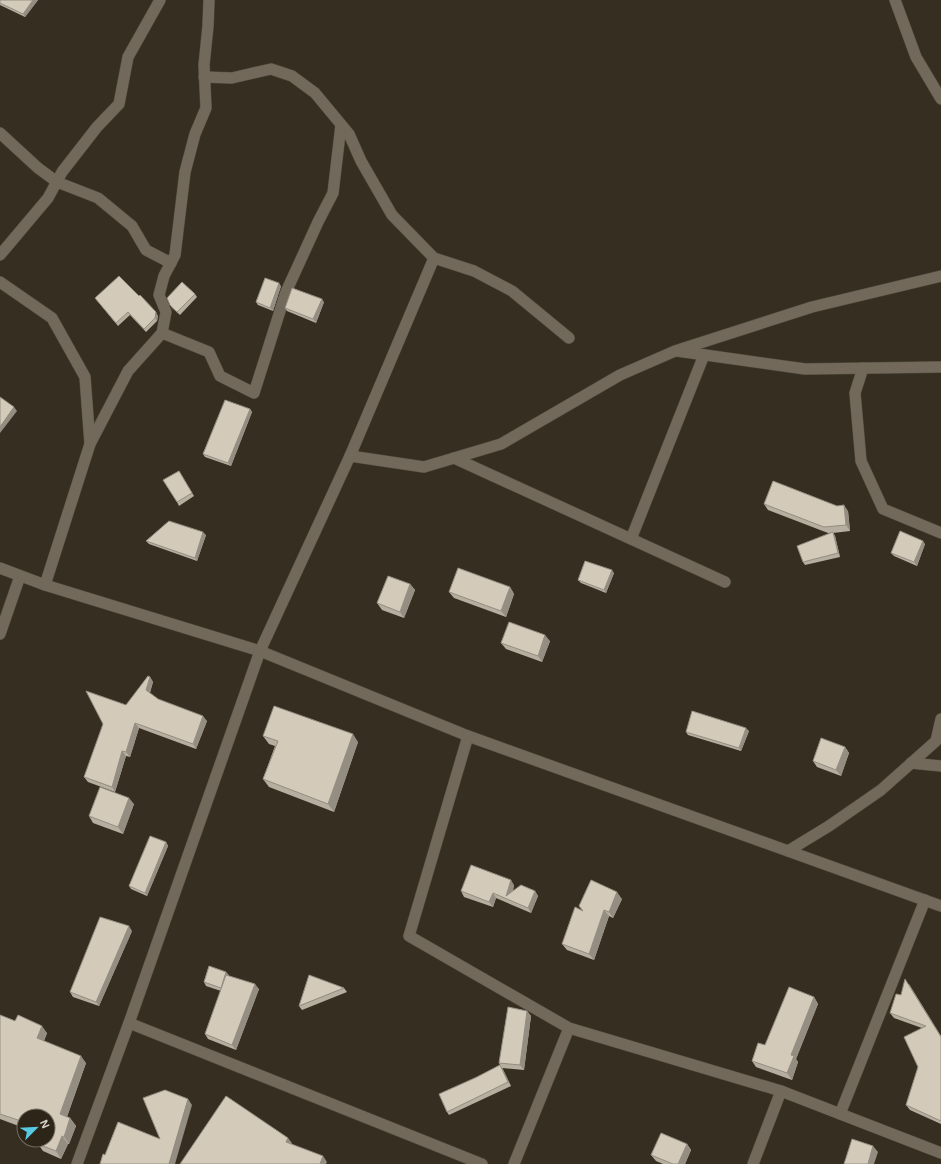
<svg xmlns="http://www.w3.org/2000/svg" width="941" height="1164" viewBox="0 0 941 1164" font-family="Helvetica,sans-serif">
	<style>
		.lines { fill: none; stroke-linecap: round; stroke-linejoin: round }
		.minor-casing { stroke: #534d41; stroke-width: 12 }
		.minor { stroke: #72695a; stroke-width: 11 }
		.wall { fill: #b6ae9f }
		.shaded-wall { fill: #948d82 }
		.building { fill: #d4cab9; stroke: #948d82 }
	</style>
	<rect width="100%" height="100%" fill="#362f21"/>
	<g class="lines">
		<defs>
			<g id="minor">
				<path d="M895,0L916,57L941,99"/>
				<path d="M204,77L232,78L271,69L292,76L315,93L349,134L361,161L392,215L434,258L474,271L512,291L569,338"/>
				<path d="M0,133L38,168L57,182L98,198L132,226L146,250L171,263"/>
				<path d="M0,255L48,198L62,172L97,127L119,104L128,57L160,0"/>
				<path d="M0,282L52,318L85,377L90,444L45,585"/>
				<path d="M162,333L209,352L220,376L254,393L286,292L318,222L333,193L341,125"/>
				<path d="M677,351L805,369L941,367"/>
				<path d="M863,368L855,393L861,461L883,509L941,533"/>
				<path d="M90,444L128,371L162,333L166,312L159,295L164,276L175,255L185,172L195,134L206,108L204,65L208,26L209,0"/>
				<path d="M350,456L424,467L501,444L620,375L675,351L812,307L941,276"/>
				<path d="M454,458L725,582"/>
				<path d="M631,539L704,355"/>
				<path d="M0,568L45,585L260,651L468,736L941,906"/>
				<path d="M0,634L20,576"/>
				<path d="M468,736L409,936L569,1028L781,1091L941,1153"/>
				<path d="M911,763L941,766"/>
				<path d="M788,851L829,826L881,790L936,741L941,719"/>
				<path d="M129,1023L482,1164"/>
				<path d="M840,1114L925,900"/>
				<path d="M77,1164L129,1023L260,651L350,456L434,258"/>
				<path d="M514,1164L569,1028"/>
				<path d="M753,1164L781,1091"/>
			</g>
		</defs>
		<use href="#minor" class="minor-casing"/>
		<use href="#minor" class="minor"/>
	</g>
	<g class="wall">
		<path d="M0,0H38L25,17L0,5Z"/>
		<path d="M281,286L273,311L258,305L256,302Z"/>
		<path d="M195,294L197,297L180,315L172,308L170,305Z"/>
		<path d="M95,298L158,316L157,321L146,332L130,315L118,326Z"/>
		<path d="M324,302L316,323L287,311L285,308Z"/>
		<path d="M250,409L252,412L231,466L205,457L203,454Z"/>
		<path d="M179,471L194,496L179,506L177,502Z"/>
		<path d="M764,504L848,511L850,531L833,533L835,536L840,557L805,565L803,562L832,533H828L768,510Z"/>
		<path d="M206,535L197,561L149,544L146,541Z"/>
		<path d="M925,544L917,566L894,556L891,553Z"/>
		<path d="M614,573L606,593L581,583L578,580Z"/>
		<path d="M410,584L415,590L404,618L382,610L377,603Z"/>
		<path d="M510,587L514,594L506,617L454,598L449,592Z"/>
		<path d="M550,641L542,662L506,649L501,643Z"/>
		<path d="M150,677L153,682L150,693L158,699L207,721L196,749L139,728L130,757L126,756L115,792L88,782L84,777L126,705Z"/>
		<path d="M749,731L741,751L688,735L686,732Z"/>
		<path d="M263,736L358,742L334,812L269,787L263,779L275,746L269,744Z"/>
		<path d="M845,747L849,753L841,776L817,767L813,761Z"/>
		<path d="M134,804L123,834L93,823L89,816Z"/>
		<path d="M166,842L168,846L147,896L131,889L129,886Z"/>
		<path d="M514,885L513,891H535L538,896L531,913L496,898L493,907L464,897L461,891Z"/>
		<path d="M622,899L613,918L609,916L594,960L567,950L562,944L583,911Z"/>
		<path d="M132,931L99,1006L73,997L70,992Z"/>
		<path d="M226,972L228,976L259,989L236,1050L208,1039L205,1034L221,991L206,986L204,982Z"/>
		<path d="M909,984L941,1036V1124L910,1110L906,1105L918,1067L922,1028L894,1018L890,1013L901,995Z"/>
		<path d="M344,988L347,992L302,1010L299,1006Z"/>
		<path d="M814,997L818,1004L796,1059L798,1062L792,1080L756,1067L752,1061L765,1045Z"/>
		<path d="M527,1011L531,1016L524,1070L502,1068L511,1086L449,1115L447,1112L477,1077L500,1065L499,1063Z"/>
		<path d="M0,1015L47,1033L44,1041L86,1063L67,1117L70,1118L76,1126L69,1144H68L61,1159L43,1151L38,1144L48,1140V1116H24V1128L0,1119Z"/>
		<path d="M687,1144L691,1150L685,1164H663L656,1161L651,1155Z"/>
	</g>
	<g class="shaded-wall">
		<path d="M33,0H38L25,17L23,14Z"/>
		<path d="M279,283L281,286L273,311L270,308Z"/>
		<path d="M322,299L324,302L316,323L313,319Z"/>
		<path d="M156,312L158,316L157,321L155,318Z"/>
		<path d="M14,407L17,411L0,433V427Z"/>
		<path d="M250,409L252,412L231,466L228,463Z"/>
		<path d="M844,505L848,511L850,531L846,525Z"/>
		<path d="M203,532L206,535L197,561L195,558Z"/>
		<path d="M833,532L835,536L840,557L838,553Z"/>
		<path d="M923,541L925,544L917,566L914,562Z"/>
		<path d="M612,570L614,573L606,593L604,590Z"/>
		<path d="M410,584L415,590L404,618L400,612Z"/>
		<path d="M510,587L514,594L506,617L501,611Z"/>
		<path d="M545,635L550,641L542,662L538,656Z"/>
		<path d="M150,677L153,682L149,695L146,690Z"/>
		<path d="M203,716L207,721L196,749L193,744Z"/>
		<path d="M135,723L139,728L130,757L126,752Z"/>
		<path d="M746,728L749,731L741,751L739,748Z"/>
		<path d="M353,734L358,742L334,812L328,804Z"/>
		<path d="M845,747L849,753L841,776L836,770Z"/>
		<path d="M122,751L126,756L115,792L112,787Z"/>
		<path d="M129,798L134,804L123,834L118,827Z"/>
		<path d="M166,842L168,846L147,896L145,893Z"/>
		<path d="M511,880L514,885L510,901L506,896Z"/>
		<path d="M535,891L538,896L531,913L528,908Z"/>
		<path d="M617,892L622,899L613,918L609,912Z"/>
		<path d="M493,893L496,898L493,907L489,902Z"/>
		<path d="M604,910L609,916L594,960L589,954Z"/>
		<path d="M129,926L132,931L99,1006L96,1002Z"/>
		<path d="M226,972L229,975L223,992L221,988Z"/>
		<path d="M255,984L259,989L236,1050L232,1045Z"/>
		<path d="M814,997L818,1004L796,1059L798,1062L792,1080L787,1073L791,1055Z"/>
		<path d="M527,1011L531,1016L524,1070L520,1065Z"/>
		<path d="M42,1026L47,1033L42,1046L37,1038Z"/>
		<path d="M81,1056L86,1063L65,1122L60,1114Z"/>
		<path d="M500,1065L503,1069L511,1086L508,1082Z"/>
		<path d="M188,1099L192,1105L175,1164H169Z"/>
		<path d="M70,1118L76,1126L69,1144L64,1137Z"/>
		<path d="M62,1136L68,1144L61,1159L56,1151Z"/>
		<path d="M288,1138L292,1143L290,1148L286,1142Z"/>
		<path d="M687,1144L691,1150L685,1164H678Z"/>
		<path d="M873,1146L878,1152L874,1164H868Z"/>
		<path d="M323,1156L327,1162L326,1164H320Z"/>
	</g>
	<g class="building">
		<path d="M0,0H33L23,14L0,3Z"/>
		<path d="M119,276L139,296L140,295L156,312L155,318L144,329L128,312L116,323L95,298Z"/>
		<path d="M265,278L279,283L270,308L256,302Z"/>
		<path d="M182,282L195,294L177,312L170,305L167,298Z"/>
		<path d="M292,288L322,299L313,319L285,308Z"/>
		<path d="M0,397L14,407L0,427Z"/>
		<path d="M225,400L250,409L228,463L203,454Z"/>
		<path d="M179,471L192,493L177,502L163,480Z"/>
		<path d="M773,481L837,506L844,505L846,525L824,527L764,504Z"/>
		<path d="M169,521L203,532L195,558L146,541Z"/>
		<path d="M900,531L923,541L914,562L891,553Z"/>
		<path d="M833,532L838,553L803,562L797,546Z"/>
		<path d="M585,561L612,570L604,590L578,580Z"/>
		<path d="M458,568L510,587L501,611L449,592Z"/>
		<path d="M388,576L410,584L400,612L377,603Z"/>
		<path d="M509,622L545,635L538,656L501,643Z"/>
		<path d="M148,676L150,677L146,690L158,699L203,716L193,744L135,723L126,752L122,751L112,787L84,777L103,724L86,691L126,705Z"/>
		<path d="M274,706L353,734L328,804L263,779L278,741L263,736Z"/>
		<path d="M692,711L746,728L739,748L686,732Z"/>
		<path d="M821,738L845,747L836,770L813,761Z"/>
		<path d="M100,787L129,798L118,827L89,816Z"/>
		<path d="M150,836L166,842L145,893L129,886Z"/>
		<path d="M471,865L511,880L506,896L521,885L535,891L528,908L493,893L489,902L461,891Z"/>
		<path d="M591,880L617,892L609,912L604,910L589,954L562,944L575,907L583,911L579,906Z"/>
		<path d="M100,917L129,926L96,1002L70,992Z"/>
		<path d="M209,966L226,972L221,988L204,982Z"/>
		<path d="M226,975L255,984L232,1045L205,1034Z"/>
		<path d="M309,975L344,988L299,1006Z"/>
		<path d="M905,979L941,1037V1121L906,1105L918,1067L904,1037L926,1026L890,1013L896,994L901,995Z"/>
		<path d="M789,987L814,997L791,1055L794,1056L787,1073L752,1061L758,1043L765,1045Z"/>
		<path d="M508,1007L527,1011L520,1065L499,1063Z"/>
		<path d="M0,1015L15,1021L18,1015L42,1026L37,1038L81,1056L60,1114L70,1118L64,1137L62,1136L56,1151L38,1144L39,1140H48V1116H24V1122L0,1114Z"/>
		<path d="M500,1065L508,1082L447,1112L439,1094L477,1077Z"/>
		<path d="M165,1090L188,1099L169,1164H100L103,1154L105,1155L118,1122L160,1139L143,1098Z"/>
		<path d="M226,1096L288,1138L286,1142L323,1156L320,1164H180Z"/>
		<path d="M661,1133L687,1144L678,1164H673L651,1155Z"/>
		<path d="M852,1139L873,1146L868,1164H844Z"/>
	</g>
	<g transform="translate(36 1128) rotate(66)"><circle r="19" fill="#2c2518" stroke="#726c61"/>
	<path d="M0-3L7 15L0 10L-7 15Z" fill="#57c9e2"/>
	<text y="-6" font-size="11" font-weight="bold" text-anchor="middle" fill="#dcd7cf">N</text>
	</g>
</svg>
